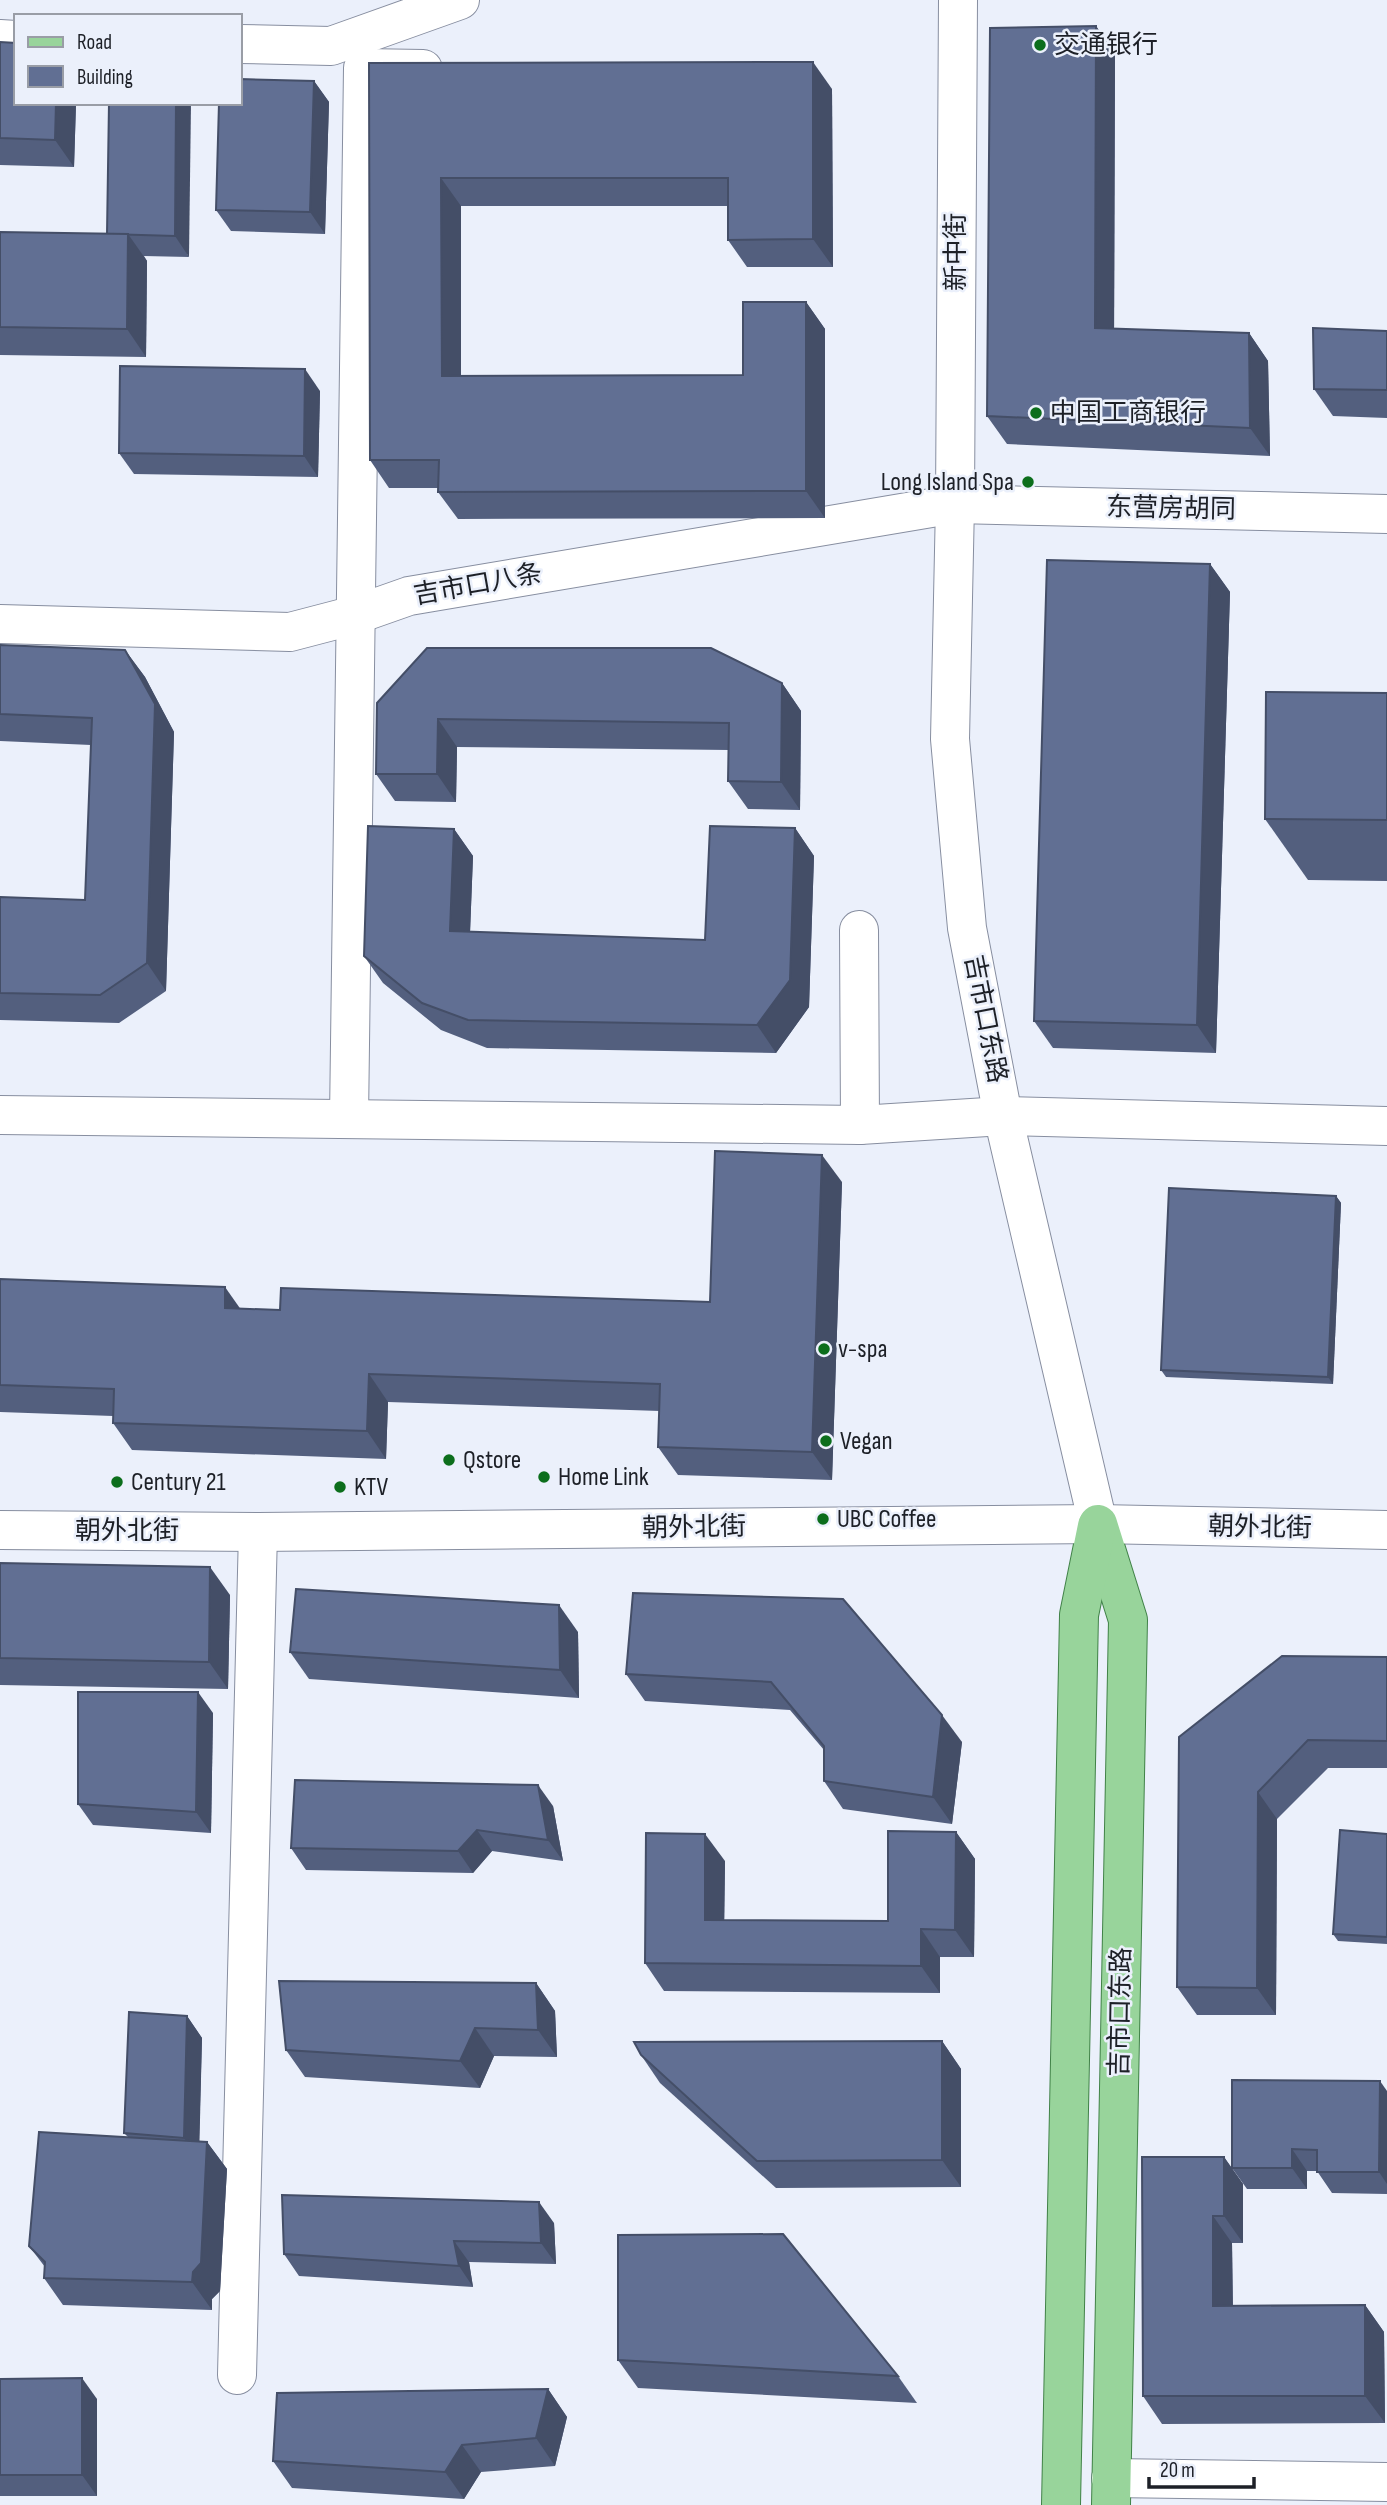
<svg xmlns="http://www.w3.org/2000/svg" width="1387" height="2505" viewBox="0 0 1387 2505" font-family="'Sofia Sans Condensed','Noto Sans SC',sans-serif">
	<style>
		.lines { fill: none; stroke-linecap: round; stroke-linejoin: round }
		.minor-casing { stroke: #878ea0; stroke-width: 40 }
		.major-casing { stroke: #418248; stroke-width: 40 }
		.minor { stroke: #fff; stroke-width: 38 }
		.major { stroke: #98d49b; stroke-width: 38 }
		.wall { fill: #535f7e }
		.shaded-wall { fill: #444e67 }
		.building { fill: #616f93; stroke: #444e67; stroke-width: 2 }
		.poi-dot { fill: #0c6e1c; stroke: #ebf0fb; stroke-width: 2.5 }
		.labels { text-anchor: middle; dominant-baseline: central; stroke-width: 5; stroke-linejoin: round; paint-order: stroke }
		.poi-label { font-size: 26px; fill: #1d2027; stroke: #ebf0fb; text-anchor: start }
		.street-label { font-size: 26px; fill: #1d2027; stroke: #ebf0fb }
	</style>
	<rect width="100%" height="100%" fill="#ebf0fb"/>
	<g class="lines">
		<defs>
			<g id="minor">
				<path d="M958,0L955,504L950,739L967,928L1003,1116L1098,1524"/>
				<path d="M0,39L16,40"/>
				<path d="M240,44L331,46L460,0"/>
				<path d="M0,624L290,632L355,615L409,596L955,504L1387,514"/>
				<path d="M859,930L860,1125"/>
				<path d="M0,1115L860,1125L1003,1116L1387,1126"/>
				<path d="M349,1119L363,68L423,69"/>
				<path d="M0,1530L258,1532L1098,1524L1387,1530"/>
				<path d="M237,2375L258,1532"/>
				<path d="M1111,2478L1387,2482"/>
			</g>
			<g id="major">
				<path d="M1098,1524L1128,1620L1111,2505"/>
				<path d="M1061,2505L1079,1615L1097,1526"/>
			</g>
		</defs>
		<use href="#minor" class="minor-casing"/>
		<use href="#major" class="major-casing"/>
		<use href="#minor" class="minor"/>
		<use href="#major" class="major"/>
	</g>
	<g class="wall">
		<path d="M1096,26L1115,54L1114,329L1249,333L1268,361L1270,456L1007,444L987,416Z"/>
		<path d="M0,42L16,103H76L74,167L0,165Z"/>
		<path d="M369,63L832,89L833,267H747L728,240V206H461V376L743,375L806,302L825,329V518L458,519L438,492L439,488H389L370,460Z"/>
		<path d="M314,81L329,102L325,234L231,231L216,210Z"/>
		<path d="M109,103L189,257L144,256L147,261L146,357L0,355V232L107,234Z"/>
		<path d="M1387,331V418L1333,416L1314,389Z"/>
		<path d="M320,391L318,477L134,474L119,453Z"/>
		<path d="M1210,564L1230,592L1216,1053L1053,1048L1034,1021Z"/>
		<path d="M0,645L125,650L145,677L174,732L166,991L119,1023L0,1020V897L85,900L91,745L0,741Z"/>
		<path d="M782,683L801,711L800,810L748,809L728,781L729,750L457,747L456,802L395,801L376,774L377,703Z"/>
		<path d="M1387,693V881L1308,880L1265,819Z"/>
		<path d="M795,828L814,856L809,1007L776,1053L487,1048L441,1030L383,983L364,956L454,829L473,856L470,932L705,940Z"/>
		<path d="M842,1182L832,1480L678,1475L658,1447L660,1411L388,1402L386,1459L132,1450L113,1423V1416L0,1412V1279L240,1309L280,1310L710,1302Z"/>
		<path d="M1336,1196L1341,1203L1333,1384L1166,1377L1161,1370Z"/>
		<path d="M0,1563L230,1595L228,1689L0,1685Z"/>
		<path d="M633,1593L962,1742L952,1824L843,1809L824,1781V1750L790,1710L645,1701L626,1674Z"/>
		<path d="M578,1632L579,1698L309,1679L290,1652Z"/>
		<path d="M1387,1657V1768H1328L1277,1819L1276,2015H1197L1177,1987L1179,1737Z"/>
		<path d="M213,1713L211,1833L93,1825L78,1804Z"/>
		<path d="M553,1806L563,1861L492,1851L473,1873L306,1870L291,1848Z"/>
		<path d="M956,1832L975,1859L974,1957H940V1993L664,1991L645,1963L725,1861L724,1920L888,1921Z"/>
		<path d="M1387,1834V1944L1338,1941L1333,1934Z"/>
		<path d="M536,1983L555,2011L557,2057L494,2056L480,2088L305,2077L286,2050Z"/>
		<path d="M187,2016L202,2038L199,2141L207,2142L227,2169L220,2291L212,2299V2310L63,2305L44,2278L45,2267L29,2246L128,2137L124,2133Z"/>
		<path d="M942,2041L961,2069V2187L776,2188L660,2083L641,2055Z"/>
		<path d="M1387,2091V2194L1332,2193L1317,2171H1307V2189H1247L1232,2168Z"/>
		<path d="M1224,2157L1243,2184V2243H1232L1233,2306L1365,2305L1384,2332L1385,2423L1162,2424L1143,2396Z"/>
		<path d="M554,2223L556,2264L469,2262L473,2287L299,2276L284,2254Z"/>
		<path d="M618,2360L898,2376L917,2403L638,2388Z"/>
		<path d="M0,2379L97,2399V2496H0Z"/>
		<path d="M548,2389L567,2417L555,2466L481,2472L464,2499L292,2488L273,2461Z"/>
	</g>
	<g class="shaded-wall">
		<path d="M1096,26L1115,54L1114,356L1095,328Z"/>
		<path d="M813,62L832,89L833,267L813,239Z"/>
		<path d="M314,81L329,102L325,234L310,212Z"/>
		<path d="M56,103H76L74,167L55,140Z"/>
		<path d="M176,103H191L189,257L175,236Z"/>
		<path d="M441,178L461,206V403L442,376Z"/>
		<path d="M128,234L147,261L146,357L127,329Z"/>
		<path d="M806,302L825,329V518L806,491Z"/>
		<path d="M1249,333L1268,361L1270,456L1250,428Z"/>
		<path d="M305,369L320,391L318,477L304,456Z"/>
		<path d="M1210,564L1230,592L1216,1053L1197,1025Z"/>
		<path d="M125,650L145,677L174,732L166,991L147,963Z"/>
		<path d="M782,683L801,711L800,810L781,782Z"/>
		<path d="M438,719L457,747L456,802L437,774Z"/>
		<path d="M795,828L814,856L809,1007L776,1053L757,1025Z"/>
		<path d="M454,829L473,856L469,959L450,931Z"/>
		<path d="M822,1155L842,1182L832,1480L812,1452Z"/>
		<path d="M1336,1196L1341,1203L1333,1384L1328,1377Z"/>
		<path d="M225,1287L244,1314L225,1308Z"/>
		<path d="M369,1374L388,1402L386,1459L367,1431Z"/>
		<path d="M210,1567L230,1595L228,1689L209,1662Z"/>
		<path d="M559,1605L578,1632L579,1698L560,1670Z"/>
		<path d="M198,1692L213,1713L211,1833L196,1812Z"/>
		<path d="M942,1715L962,1742L952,1824L933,1797Z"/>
		<path d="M538,1785L553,1806L563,1861L548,1840Z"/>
		<path d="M1258,1792L1277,1819L1276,2015L1257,1988Z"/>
		<path d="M477,1830L492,1851L473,1873L458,1851Z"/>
		<path d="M956,1832L975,1859L974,1957L955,1930Z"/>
		<path d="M705,1834L725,1861L724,1947L705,1920Z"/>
		<path d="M921,1929L940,1957V1993L921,1966Z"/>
		<path d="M536,1983L555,2011L557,2057L538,2030Z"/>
		<path d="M187,2016L202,2038L199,2160L184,2138Z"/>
		<path d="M475,2028L494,2056L480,2088L460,2061Z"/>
		<path d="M942,2041L961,2069V2187L942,2160Z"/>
		<path d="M1380,2081L1387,2091V2184L1379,2172Z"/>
		<path d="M207,2142L227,2169L220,2291L212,2299V2310L192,2282Z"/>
		<path d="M1292,2149L1307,2171V2189L1292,2168Z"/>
		<path d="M1224,2157L1243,2184V2243L1224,2216Z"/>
		<path d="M539,2202L554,2223L556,2264L541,2243Z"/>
		<path d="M1213,2216L1232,2243L1233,2333L1213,2306Z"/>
		<path d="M454,2241L469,2262L473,2287L459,2266Z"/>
		<path d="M1365,2305L1384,2332L1385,2423L1365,2396Z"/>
		<path d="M82,2378L97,2399V2496L82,2475Z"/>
		<path d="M548,2389L567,2417L555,2466L536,2438Z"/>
		<path d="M462,2445L481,2472L464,2499L445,2472Z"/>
	</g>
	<g class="building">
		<path d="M1096,26L1095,328L1249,333L1250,428L987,416L990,28Z"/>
		<path d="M0,42L16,43V103H56L55,140L0,138Z"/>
		<path d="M813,62V239L728,240V178H441L442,376L743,375V302H806V491L438,492L439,460H370L369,63Z"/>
		<path d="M240,79L314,81L310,212L216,210L219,103H240Z"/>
		<path d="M109,103H176L175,236L107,234Z"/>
		<path d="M0,232L128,234L127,329L0,327Z"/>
		<path d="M1313,328L1387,331V390L1314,389Z"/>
		<path d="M120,366L305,369L304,456L119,453Z"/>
		<path d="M1047,560L1210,564L1197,1025L1034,1021Z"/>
		<path d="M0,645L125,650L155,704L147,963L100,995L0,993V897L85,900L92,718L0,714Z"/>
		<path d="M427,648H711L782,683L781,782L728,781L729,723L438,719L437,774H376L377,703Z"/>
		<path d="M1266,692L1387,693V820L1265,819Z"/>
		<path d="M368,826L454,829L450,931L705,940L710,826L795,828L790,980L757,1025L468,1020L422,1003L364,956Z"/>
		<path d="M715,1151L822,1155L812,1452L658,1447L660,1384L369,1374L367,1431L113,1423L114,1389L0,1385V1279L225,1287V1308L280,1310L281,1288L710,1302Z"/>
		<path d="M1169,1188L1336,1196L1328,1377L1161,1370Z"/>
		<path d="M0,1563L210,1567L209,1662L0,1658Z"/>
		<path d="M296,1589L559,1605L560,1670L290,1652Z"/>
		<path d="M633,1593L843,1599L942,1715L933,1797L824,1781V1746L771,1682L626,1674Z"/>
		<path d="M1282,1656L1387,1657V1741L1308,1740L1258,1792L1257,1988L1177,1987L1179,1737Z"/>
		<path d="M78,1692H198L196,1812L78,1804Z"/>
		<path d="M295,1780L538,1785L548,1840L477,1830L458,1851L291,1848Z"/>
		<path d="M1340,1830L1387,1834V1937L1333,1934Z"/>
		<path d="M888,1831L956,1832L955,1930L921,1929V1966L645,1963L646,1833L705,1834V1920L888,1921Z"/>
		<path d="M279,1981L536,1983L538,2030L475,2028L460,2061L286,2050Z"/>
		<path d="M129,2012L187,2016L184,2138L124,2133Z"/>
		<path d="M942,2041V2160L757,2161L641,2055L634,2042Z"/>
		<path d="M1232,2080L1380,2081L1379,2172H1317V2150L1292,2149V2168H1232Z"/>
		<path d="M39,2132L207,2142L201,2263L193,2272L192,2282L44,2278L45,2262L29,2246Z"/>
		<path d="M1142,2157H1224V2216H1213V2306L1365,2305V2396H1143Z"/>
		<path d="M282,2195L539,2202L541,2243L454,2241L459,2266L284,2254Z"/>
		<path d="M783,2234L898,2376L618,2360V2235Z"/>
		<path d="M82,2378V2475H0V2379Z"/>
		<path d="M548,2389L536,2438L462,2445L445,2472L273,2461L277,2393Z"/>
	</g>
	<g class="poi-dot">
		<circle cx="1040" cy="45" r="7"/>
		<circle cx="1036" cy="413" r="7"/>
		<circle cx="1028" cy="482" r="7"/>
		<circle cx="824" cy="1349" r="7"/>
		<circle cx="826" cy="1441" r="7"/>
		<circle cx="449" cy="1460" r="7"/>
		<circle cx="544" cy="1477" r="7"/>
		<circle cx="117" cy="1482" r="7"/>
		<circle cx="340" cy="1487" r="7"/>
		<circle cx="823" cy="1519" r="7"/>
	</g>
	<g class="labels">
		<g class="poi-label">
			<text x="1054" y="45">交通银行</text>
			<text x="1050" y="413">中国工商银行</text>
			<text x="1014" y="482" text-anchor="end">Long Island Spa</text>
			<text x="838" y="1349">v-spa</text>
			<text x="840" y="1441">Vegan</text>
			<text x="463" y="1460">Qstore</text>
			<text x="558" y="1477">Home Link</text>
			<text x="131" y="1482">Century 21</text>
			<text x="354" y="1487">KTV</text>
			<text x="837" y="1519">UBC Coffee</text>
		</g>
		<g class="street-label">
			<text transform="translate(956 252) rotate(-90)">新中街</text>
			<text transform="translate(1171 509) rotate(1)">东营房胡同</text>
			<text transform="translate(478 585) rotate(-10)">吉市口八条</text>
			<text transform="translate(985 1019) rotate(79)">吉市口东路</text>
			<text transform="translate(694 1528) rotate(-1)">朝外北街</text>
			<text transform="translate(1260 1528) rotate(1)">朝外北街</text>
			<text x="127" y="1531">朝外北街</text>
			<text transform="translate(1121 2012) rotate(-89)">吉市口东路</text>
		</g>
	</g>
	<rect x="14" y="14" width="228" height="91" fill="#ebf0fb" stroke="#999da6" stroke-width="2"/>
	<rect x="28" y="37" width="35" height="10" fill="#98d49b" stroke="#999da6" stroke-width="2"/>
	<text x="77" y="49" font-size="21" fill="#1d2027">Road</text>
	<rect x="28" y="66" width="35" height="21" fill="#616f93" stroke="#999da6" stroke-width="2"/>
	<text x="77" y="84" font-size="21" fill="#1d2027">Building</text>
	<path d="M1149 2477v10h105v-10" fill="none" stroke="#1d2027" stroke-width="3.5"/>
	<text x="1160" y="2477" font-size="21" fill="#1d2027" stroke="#ebf0fb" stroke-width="5" paint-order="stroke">20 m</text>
</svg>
